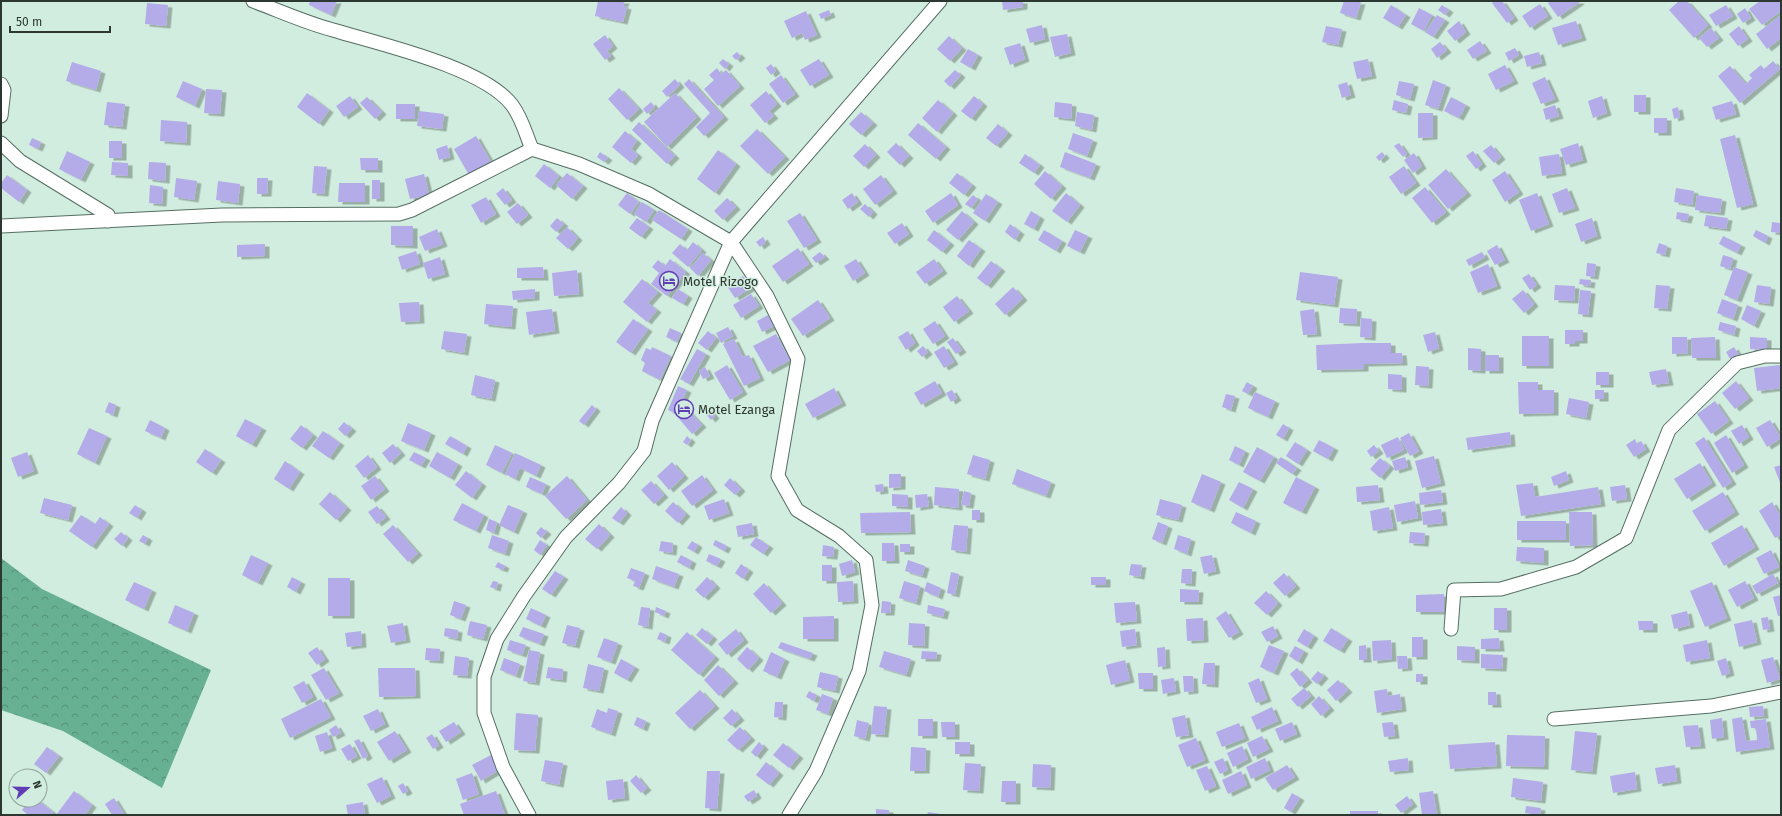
<svg xmlns="http://www.w3.org/2000/svg" width="1782" height="816" viewBox="0 0 1782 816" font-family="'Fira Sans',sans-serif">
	<style>
		.forest { fill: url(#forest-crowns) }
		.building { fill: #b4abe9; filter: url(#shadow) }
		.lines { fill: none; stroke-linecap: round; stroke-linejoin: round }
		.street-casing { stroke: #556e63; stroke-width: 15 }
		.street { stroke: #fff; stroke-width: 13 }
		.labels { text-anchor: middle; dominant-baseline: central; stroke-width: 3; stroke-linejoin: round; paint-order: stroke }
		.poi-label { font-size: 13px; fill: #2c3731; stroke: #d1eddf; text-anchor: start }
	</style>
	<defs>
		<pattern id="forest-crowns" width="20" height="18" patternUnits="userSpaceOnUse"><rect width="20" height="18" fill="#67b192"/><path d="M2 6a3 3 0 1 1 6 0M12 15a3 3 0 1 1 6 0" fill="none" stroke="#559178"/></pattern>
		<filter id="shadow"><feDropShadow dx="4.5" dy="2.5" stdDeviation="0" flood-color="#0004"/></filter>
	</defs>
	<rect width="100%" height="100%" fill="#d1eddf"/>
	<path class="forest" d="M1,558L42,589L211,670L162,788L63,731L1,710Z"/>
	<g class="building">
		<path d="M310,1H337L331,15L309,5Z"/>
		<path d="M598,1H625L623,6L627,7L623,22L595,16Z"/>
		<path d="M1002,1H1023V7L1003,10Z"/>
		<path d="M1344,1L1361,2L1356,18L1340,13Z"/>
		<path d="M1494,1H1502L1514,18L1507,23L1492,3Z"/>
		<path d="M1551,1H1579L1580,2L1558,17L1548,3Z"/>
		<path d="M1679,1H1687L1708,25L1694,38L1669,10Z"/>
		<path d="M1760,1H1781V11L1762,25L1749,9Z"/>
		<path d="M147,3L168,5L166,26L145,24Z"/>
		<path d="M1540,4L1548,16L1530,28L1522,16Z"/>
		<path d="M1391,5L1406,15L1398,27L1383,18Z"/>
		<path d="M1442,5L1449,10L1445,15L1438,10Z"/>
		<path d="M1726,5L1733,16L1716,26L1709,15Z"/>
		<path d="M1419,8L1432,15L1424,31L1411,24Z"/>
		<path d="M1745,8L1751,18L1743,23L1737,14Z"/>
		<path d="M829,10L831,15L821,19L819,14Z"/>
		<path d="M806,11L817,35L805,40L802,33L792,38L784,21Z"/>
		<path d="M1437,15L1445,20L1433,37L1425,32Z"/>
		<path d="M1781,15V38L1767,49L1756,34Z"/>
		<path d="M1459,21L1466,32L1455,41L1447,31Z"/>
		<path d="M1576,21L1582,38L1558,45L1552,28Z"/>
		<path d="M1042,25L1045,39L1030,43L1026,29Z"/>
		<path d="M1326,26L1342,29L1338,45L1322,42Z"/>
		<path d="M1739,26L1748,39L1738,46L1729,34Z"/>
		<path d="M1711,28L1719,38L1707,47L1699,38Z"/>
		<path d="M1067,34L1071,53L1055,57L1050,37Z"/>
		<path d="M605,35L613,46L607,51L611,56L605,60L593,44Z"/>
		<path d="M949,36L962,48L950,61L937,49Z"/>
		<path d="M1480,41L1487,51L1473,59L1467,50Z"/>
		<path d="M1440,42L1447,50L1437,58L1431,49Z"/>
		<path d="M1020,43L1025,59L1010,65L1004,48Z"/>
		<path d="M1515,48L1519,55L1509,61L1505,53Z"/>
		<path d="M968,49L978,55L971,68L960,62Z"/>
		<path d="M737,52L741,56L736,60L732,56Z"/>
		<path d="M1539,52L1542,63L1527,67L1524,56Z"/>
		<path d="M723,59L729,64L725,69L719,63Z"/>
		<path d="M819,59L829,75L810,86L800,70Z"/>
		<path d="M1368,59L1372,76L1357,79L1353,62Z"/>
		<path d="M1773,61L1780,69L1740,103L1718,76L1730,66L1746,84L1752,78L1749,75L1761,65L1764,69Z"/>
		<path d="M72,62L101,71L96,90L66,81Z"/>
		<path d="M771,64L776,71L771,75L766,68Z"/>
		<path d="M1505,65L1514,81L1496,90L1488,74Z"/>
		<path d="M717,68L721,74L726,70L740,86L718,106L704,89L714,80L709,75Z"/>
		<path d="M955,70L961,75L950,87L944,81Z"/>
		<path d="M781,75L795,94L783,103L769,84Z"/>
		<path d="M1545,77L1555,99L1541,104L1532,83Z"/>
		<path d="M675,79L680,85L667,97L662,91Z"/>
		<path d="M689,79L724,117L704,136L696,127L710,113L684,84Z"/>
		<path d="M1433,80L1446,85L1438,109L1425,105Z"/>
		<path d="M183,81L202,89L195,106L176,97Z"/>
		<path d="M1399,81L1414,84L1410,99L1396,95Z"/>
		<path d="M1347,82L1351,95L1342,98L1338,85Z"/>
		<path d="M619,88L639,109L627,120L608,99Z"/>
		<path d="M206,89L222,90L220,114L204,113Z"/>
		<path d="M766,91L777,104L769,111L774,116L765,123L750,105Z"/>
		<path d="M307,93L329,110L319,124L297,107Z"/>
		<path d="M675,93L697,117L667,147L644,122Z"/>
		<rect x="1634" y="95" width="12" height="17"/>
		<path d="M350,96L358,107L344,117L336,106Z"/>
		<path d="M974,96L983,104L971,119L961,111Z"/>
		<path d="M1602,96L1607,113L1593,118L1588,101Z"/>
		<path d="M367,97L382,112L375,119L360,103Z"/>
		<path d="M1451,97L1466,105L1459,118L1444,111Z"/>
		<path d="M938,100L953,113L937,132L922,118Z"/>
		<path d="M1394,100L1408,104L1406,113L1392,110Z"/>
		<path d="M1732,101L1736,114L1716,120L1712,107Z"/>
		<path d="M107,102L125,104L122,127L104,125Z"/>
		<path d="M651,102L655,107L647,114L643,109Z"/>
		<path d="M1055,102L1072,104L1071,119L1054,117Z"/>
		<rect x="396" y="104" width="19" height="15"/>
		<path d="M1555,105L1559,116L1546,120L1543,109Z"/>
		<path d="M1678,107L1680,117L1674,119L1672,109Z"/>
		<path d="M419,111L444,114L442,129L417,126Z"/>
		<path d="M861,112L873,123L861,135L849,124Z"/>
		<path d="M1077,112L1094,115L1092,130L1075,126Z"/>
		<path d="M1418,113H1433V137L1418,138Z"/>
		<rect x="1654" y="118" width="13" height="15"/>
		<path d="M161,120L187,122L186,143L160,141Z"/>
		<path d="M639,122L675,156L667,164L632,130Z"/>
		<path d="M918,123L946,147L936,159L908,135Z"/>
		<path d="M998,124L1008,133L996,146L986,138Z"/>
		<path d="M757,129L785,157L768,174L740,146Z"/>
		<path d="M625,131L637,141L631,149L638,155L631,163L612,147Z"/>
		<path d="M1073,133L1093,140L1087,156L1068,149Z"/>
		<path d="M1735,135L1753,204L1737,208L1720,139Z"/>
		<path d="M476,136L491,162L469,175L454,149Z"/>
		<path d="M32,138L41,142L38,149L29,145Z"/>
		<rect x="109" y="141" width="13" height="17"/>
		<path d="M896,143L909,156L900,165L887,152Z"/>
		<path d="M1399,143L1407,154L1403,157L1394,146Z"/>
		<path d="M1578,143L1583,160L1566,165L1560,149Z"/>
		<path d="M865,144L876,155L864,167L853,156Z"/>
		<path d="M447,145L450,157L439,160L436,149Z"/>
		<path d="M1491,145L1501,157L1494,163L1483,151Z"/>
		<path d="M718,150L736,164L715,193L697,179Z"/>
		<path d="M67,151L90,162L81,180L59,169Z"/>
		<path d="M1473,151L1482,164L1476,169L1466,156Z"/>
		<path d="M600,152L608,158L604,162L597,157Z"/>
		<path d="M1065,152L1096,164L1090,178L1060,167Z"/>
		<path d="M1382,152L1385,156L1379,161L1376,157Z"/>
		<path d="M1414,153L1422,166L1413,173L1404,160Z"/>
		<path d="M1025,154L1040,165L1034,173L1019,163Z"/>
		<path d="M1559,154L1562,173L1542,176L1539,157Z"/>
		<path d="M360,158H378V170H361Z"/>
		<path d="M112,162L128,163V176L111,175Z"/>
		<path d="M149,162L166,163L165,181L148,179Z"/>
		<path d="M544,164L559,176L550,188L535,176Z"/>
		<path d="M314,166L327,167L324,194L312,193Z"/>
		<path d="M1404,166L1416,183L1401,194L1389,177Z"/>
		<path d="M1446,169L1467,193L1448,209L1428,185Z"/>
		<path d="M1045,171L1062,186L1051,199L1034,184Z"/>
		<path d="M1505,171L1519,192L1505,202L1492,180Z"/>
		<path d="M567,173L583,186L572,199L556,185Z"/>
		<path d="M957,173L972,185L964,195L949,183Z"/>
		<path d="M424,174L429,195L410,199L405,179Z"/>
		<path d="M7,175L27,190L19,202L1,188V183Z"/>
		<path d="M881,175L893,191L875,205L863,189Z"/>
		<path d="M176,178L197,181L194,200L174,197Z"/>
		<path d="M257,178H268L267,194H257Z"/>
		<rect x="372" y="180" width="8" height="19"/>
		<path d="M218,181L240,184L238,203L216,200Z"/>
		<path d="M339,183H365V202H338Z"/>
		<path d="M150,185L163,187L162,204L149,203Z"/>
		<path d="M1425,187L1446,212L1432,223L1412,198Z"/>
		<path d="M503,188L512,200L505,205L496,194Z"/>
		<path d="M1567,188L1575,208L1559,213L1552,194Z"/>
		<path d="M1676,188L1694,191L1692,205L1674,202Z"/>
		<path d="M627,193L639,202L630,214L618,205Z"/>
		<path d="M852,193L858,202L848,209L842,200Z"/>
		<path d="M951,193L958,205L933,223L925,211Z"/>
		<path d="M1066,193L1080,205L1067,222L1052,211Z"/>
		<path d="M1537,193L1549,224L1531,231L1519,200Z"/>
		<path d="M986,194L998,202L985,221L973,213Z"/>
		<path d="M973,195L978,199L971,208L965,204Z"/>
		<path d="M1697,195L1722,199L1720,213L1695,210Z"/>
		<path d="M486,197L496,214L481,223L471,205Z"/>
		<path d="M727,198L736,207L723,220L714,211Z"/>
		<path d="M642,202L654,210L646,222L634,214Z"/>
		<path d="M518,203L528,215L517,224L507,212Z"/>
		<path d="M865,204L873,212L869,217L860,209Z"/>
		<path d="M659,210L688,229L681,239L652,220Z"/>
		<path d="M962,211L974,222L958,240L946,230Z"/>
		<path d="M1031,211L1040,217L1034,229L1024,224Z"/>
		<path d="M1677,212L1689,214L1687,221L1676,219Z"/>
		<path d="M800,213L817,240L804,248L787,221Z"/>
		<path d="M1706,215L1728,218L1726,229L1704,226Z"/>
		<path d="M557,218L564,224L556,232L550,226Z"/>
		<path d="M637,218L649,227L641,237L629,228Z"/>
		<path d="M1592,218L1597,236L1581,242L1575,224Z"/>
		<path d="M1772,222L1781,223L1780,233L1771,232Z"/>
		<path d="M902,223L909,234L895,244L887,233Z"/>
		<path d="M1010,224L1020,232L1015,240L1005,232Z"/>
		<path d="M391,226H413V246L391,245Z"/>
		<path d="M567,227L578,238L568,249L556,238Z"/>
		<path d="M437,229L443,244L425,251L419,237Z"/>
		<path d="M934,230L950,243L942,252L927,240Z"/>
		<path d="M1044,230L1062,241L1056,251L1038,240Z"/>
		<path d="M1075,230L1088,236L1080,252L1067,246Z"/>
		<path d="M1756,230L1768,236L1765,243L1753,236Z"/>
		<path d="M1723,236L1741,245L1737,253L1719,244Z"/>
		<path d="M763,237L766,242L760,247L756,242Z"/>
		<path d="M969,240L981,249L969,266L957,256Z"/>
		<path d="M693,242L702,250L688,267L672,253L680,244L687,250Z"/>
		<path d="M1659,243L1667,246L1665,255L1656,253Z"/>
		<path d="M265,244V256L237,257V245Z"/>
		<path d="M1497,245L1505,260L1495,265L1487,251Z"/>
		<path d="M798,248L809,264L783,282L772,266Z"/>
		<path d="M416,251L420,264L402,270L398,257Z"/>
		<path d="M820,252L825,257L816,263L812,258Z"/>
		<path d="M1482,252L1485,257L1469,266L1466,260Z"/>
		<path d="M703,253L711,260L698,276L690,268Z"/>
		<path d="M1723,255L1733,258L1730,269L1720,266Z"/>
		<path d="M440,257L445,274L428,279L423,263Z"/>
		<path d="M670,259L686,272L667,296L651,284L659,273L652,267L658,260L665,266Z"/>
		<path d="M856,259L865,273L853,281L844,266Z"/>
		<path d="M934,259L943,271L925,284L916,272Z"/>
		<path d="M991,261L1001,269L987,286L977,278Z"/>
		<path d="M1587,263L1596,264L1594,277L1586,276Z"/>
		<path d="M1488,264L1497,286L1478,293L1470,272Z"/>
		<path d="M543,267L544,278H517V268Z"/>
		<path d="M1734,267L1748,272L1737,300L1724,295Z"/>
		<path d="M577,270L579,294L554,296L552,273Z"/>
		<path d="M1300,272L1338,277L1334,305L1296,300Z"/>
		<path d="M1529,274L1537,285L1530,290L1522,278Z"/>
		<path d="M743,276L751,288L735,298L727,286Z"/>
		<path d="M642,279L658,292L648,303L657,310L647,322L623,302Z"/>
		<path d="M1580,279L1591,280L1590,286L1579,284Z"/>
		<path d="M1555,285L1575,286L1574,301L1554,300Z"/>
		<path d="M1656,285L1670,286L1667,309L1654,308Z"/>
		<path d="M1757,285L1771,287L1769,304L1754,302Z"/>
		<path d="M1013,287L1023,298L1005,315L995,304Z"/>
		<path d="M535,289V298L513,300L512,291Z"/>
		<path d="M678,289L688,296L683,304L672,298Z"/>
		<path d="M1523,290L1534,304L1524,313L1512,299Z"/>
		<path d="M1580,290L1591,291L1588,315L1578,314Z"/>
		<path d="M751,294L759,306L741,318L733,305Z"/>
		<path d="M957,296L969,311L954,322L943,307Z"/>
		<path d="M1722,299L1738,305L1733,319L1717,313Z"/>
		<path d="M818,300L830,318L803,336L791,319Z"/>
		<path d="M419,302L420,321L401,322L399,303Z"/>
		<path d="M486,304L513,306L511,327L484,324Z"/>
		<path d="M1747,305L1761,311L1754,326L1741,319Z"/>
		<path d="M1340,308L1357,309L1356,324L1339,323Z"/>
		<path d="M552,309L555,331L529,335L526,312Z"/>
		<path d="M1314,309L1317,334L1303,335L1300,311Z"/>
		<path d="M768,315L774,326L762,332L757,321Z"/>
		<path d="M1361,318L1372,319L1371,338L1360,337Z"/>
		<path d="M633,319L648,329L631,353L616,342Z"/>
		<path d="M935,321L945,336L933,344L923,329Z"/>
		<path d="M1720,322L1736,326L1734,335L1718,330Z"/>
		<path d="M728,327L733,336L721,343L716,333Z"/>
		<path d="M670,328L681,333L677,342L666,337Z"/>
		<path d="M1565,330H1583V341H1575V344H1565Z"/>
		<path d="M444,331L467,334L464,353L441,349Z"/>
		<path d="M708,331L716,338L707,350L698,343Z"/>
		<path d="M908,331L915,343L906,350L898,337Z"/>
		<path d="M1435,332L1439,348L1428,352L1423,335Z"/>
		<path d="M776,334L790,360L768,372L753,346Z"/>
		<rect x="1522" y="336" width="27" height="30"/>
		<path d="M1672,337H1687L1688,353L1672,354Z"/>
		<path d="M1715,337L1716,358H1692L1691,338Z"/>
		<path d="M1750,337L1767,338V350L1750,349Z"/>
		<path d="M953,338L962,350L956,354L947,342Z"/>
		<path d="M734,339L743,357L749,355L760,378L744,386L723,344Z"/>
		<path d="M1363,343H1391V353H1402L1403,363L1364,364V369L1317,370L1316,345Z"/>
		<path d="M923,346L928,352L922,357L917,351Z"/>
		<path d="M944,346L954,362L944,368L934,352Z"/>
		<path d="M652,347L671,356L660,380L642,371L645,363L641,360L646,348L651,350Z"/>
		<path d="M1734,347L1740,357L1732,362L1726,352Z"/>
		<path d="M1468,348L1481,349V371L1468,370Z"/>
		<path d="M697,349L706,354L689,384L680,379Z"/>
		<rect x="1485" y="355" width="14" height="16"/>
		<path d="M727,365L743,392L730,400L714,373Z"/>
		<path d="M1781,365V388L1757,391L1754,368Z"/>
		<path d="M1416,366L1429,367L1428,386L1415,385Z"/>
		<path d="M705,367L710,376L703,379L699,371Z"/>
		<path d="M1666,369L1669,383L1652,385L1649,372Z"/>
		<rect x="1596" y="372" width="13" height="13"/>
		<path d="M1388,374L1402,375V390L1388,389Z"/>
		<path d="M475,375L495,380L491,399L471,395Z"/>
		<path d="M935,381L942,393L921,405L914,393Z"/>
		<path d="M1736,381L1749,398L1735,409L1722,393Z"/>
		<path d="M1247,382L1253,386L1248,394L1242,391Z"/>
		<path d="M1518,382H1538V390H1554V413L1519,414Z"/>
		<path d="M678,386L687,390L681,403L702,425L692,434L674,413L668,410Z"/>
		<path d="M834,388L842,403L813,418L805,404Z"/>
		<path d="M952,390L957,398L951,402L946,393Z"/>
		<rect x="1595" y="390" width="9" height="9"/>
		<path d="M1255,392L1275,401L1268,417L1248,408Z"/>
		<path d="M1226,394L1235,396L1231,410L1222,407Z"/>
		<path d="M1569,398L1589,402L1586,418L1566,414Z"/>
		<path d="M1715,401L1729,421L1711,434L1697,414Z"/>
		<path d="M109,402L116,405L113,415L105,412Z"/>
		<path d="M592,405L596,409L584,425L579,421Z"/>
		<path d="M709,409L715,416L711,420L705,413Z"/>
		<path d="M245,419L262,428L252,445L236,436Z"/>
		<path d="M150,420L165,428L161,438L145,431Z"/>
		<path d="M1770,420L1781,438L1767,447L1756,428Z"/>
		<path d="M344,422L352,429L345,436L338,429Z"/>
		<path d="M408,423L431,433L424,450L401,441Z"/>
		<path d="M1283,424L1289,428L1283,439L1276,435Z"/>
		<path d="M301,425L313,435L302,448L290,439Z"/>
		<path d="M1742,425L1749,437L1739,444L1731,431Z"/>
		<path d="M89,428L107,436L95,463L77,454Z"/>
		<path d="M323,431L340,443L329,458L312,446Z"/>
		<path d="M1510,432L1511,444L1468,450L1466,438Z"/>
		<path d="M1409,433L1419,451L1410,456L1400,438Z"/>
		<path d="M1726,435L1744,465L1732,473L1714,443Z"/>
		<path d="M450,436L467,446L463,454L445,444Z"/>
		<path d="M687,436L691,440L687,445L683,442Z"/>
		<path d="M1398,437L1404,450L1387,458L1381,445Z"/>
		<path d="M1704,437L1732,482L1723,488L1695,443Z"/>
		<path d="M1635,439L1637,444L1641,441L1646,449L1634,457L1626,445Z"/>
		<path d="M1319,440L1334,448L1328,459L1313,451Z"/>
		<path d="M1295,442L1307,450L1298,464L1286,456Z"/>
		<path d="M393,444L401,453L390,463L382,453Z"/>
		<path d="M495,445L512,453L502,473L486,465Z"/>
		<path d="M1374,445L1379,451L1371,457L1367,451Z"/>
		<path d="M1235,446L1245,451L1239,465L1229,460Z"/>
		<path d="M1257,447L1274,457L1260,481L1243,472Z"/>
		<path d="M205,449L221,460L212,473L196,462Z"/>
		<path d="M27,452L34,471L18,477L11,458Z"/>
		<path d="M414,452L426,458L421,466L409,460Z"/>
		<path d="M437,452L458,464L450,478L429,466Z"/>
		<path d="M515,453L541,465L536,476L520,468L515,479L505,474Z"/>
		<path d="M368,455L377,467L364,478L355,466Z"/>
		<path d="M973,455L990,460L985,479L967,474Z"/>
		<path d="M1434,456L1441,483L1422,488L1415,461Z"/>
		<path d="M1281,457L1297,468L1292,474L1276,463Z"/>
		<path d="M1405,457L1408,467L1395,471L1392,461Z"/>
		<path d="M1380,458L1390,466L1380,478L1370,469Z"/>
		<path d="M285,461L300,472L289,489L274,479Z"/>
		<path d="M672,462L684,476L669,490L657,476Z"/>
		<path d="M1700,463L1712,483L1687,499L1674,479Z"/>
		<path d="M1781,465V485L1774,467Z"/>
		<path d="M1017,469L1051,482L1046,496L1012,484Z"/>
		<path d="M466,471L482,484L472,498L455,485Z"/>
		<path d="M1566,471L1569,480L1554,486L1551,477Z"/>
		<path d="M889,474H901V487L889,488Z"/>
		<path d="M1202,474L1221,482L1210,510L1191,502Z"/>
		<path d="M702,475L713,490L692,506L681,491Z"/>
		<path d="M375,476L385,489L371,500L361,486Z"/>
		<path d="M567,476L587,500L566,519L545,496Z"/>
		<path d="M530,477L546,484L542,494L526,487Z"/>
		<path d="M1296,477L1315,487L1302,512L1283,503Z"/>
		<path d="M730,478L741,489L735,495L724,485Z"/>
		<path d="M651,481L664,495L654,504L641,490Z"/>
		<path d="M1239,482L1253,489L1243,508L1229,500Z"/>
		<path d="M1533,483L1535,497L1598,487L1601,504L1521,516L1516,485Z"/>
		<path d="M883,484L884,491L876,492L875,485Z"/>
		<path d="M1378,485L1380,500L1357,502L1356,487Z"/>
		<path d="M1625,485L1627,499L1612,501L1610,487Z"/>
		<path d="M935,487L959,489L958,508L934,505Z"/>
		<path d="M1441,490L1443,502L1420,505L1419,493Z"/>
		<path d="M964,491L971,493L969,506L961,505Z"/>
		<path d="M330,492L347,508L336,520L319,504Z"/>
		<path d="M1723,492L1735,512L1705,531L1692,511Z"/>
		<path d="M892,494L908,495V507L892,506Z"/>
		<path d="M927,494L929,506L916,508L915,495Z"/>
		<path d="M44,498L72,505L68,520L40,513Z"/>
		<path d="M724,499L729,513L709,520L704,506Z"/>
		<path d="M1160,499L1182,505L1178,520L1156,515Z"/>
		<path d="M1415,501L1418,518L1397,522L1394,505Z"/>
		<path d="M673,502L686,514L678,523L665,511Z"/>
		<path d="M1772,502L1781,517V535L1775,538L1759,511Z"/>
		<path d="M462,503L484,515L476,531L453,520Z"/>
		<path d="M135,505L142,510L137,518L129,513Z"/>
		<path d="M508,505L523,511L514,532L499,525Z"/>
		<path d="M377,506L386,517L377,524L368,512Z"/>
		<path d="M621,507L627,513L619,523L612,518Z"/>
		<path d="M1389,507L1393,528L1373,531L1370,511Z"/>
		<path d="M1441,509L1443,523L1423,525L1422,512Z"/>
		<rect x="972" y="510" width="8" height="10"/>
		<path d="M910,512L911,532L861,533L860,513Z"/>
		<path d="M1236,512L1256,521L1251,533L1231,523Z"/>
		<path d="M1569,512H1592L1593,545L1570,546Z"/>
		<path d="M81,515L95,524L100,517L109,524L92,547L69,531Z"/>
		<path d="M489,519L497,522L494,533L486,530Z"/>
		<rect x="1517" y="521" width="49" height="19"/>
		<path d="M1158,522L1168,526L1162,543L1152,539Z"/>
		<path d="M752,523L754,534L738,537L736,526Z"/>
		<path d="M599,524L610,535L597,549L585,539Z"/>
		<path d="M393,525L418,553L408,562L383,534Z"/>
		<path d="M954,525L968,526L966,552L951,550Z"/>
		<path d="M1742,525L1755,547L1724,566L1711,543Z"/>
		<path d="M541,527L547,532L541,538L536,533Z"/>
		<path d="M121,532L128,538L122,546L114,539Z"/>
		<path d="M1410,532L1425,533L1424,544L1409,543Z"/>
		<path d="M143,535L148,538L145,544L139,541Z"/>
		<path d="M492,535L509,541L505,554L488,548Z"/>
		<path d="M1178,535L1191,539L1187,554L1174,549Z"/>
		<path d="M756,537L769,546L763,554L750,545Z"/>
		<path d="M540,540L547,545L540,555L534,550Z"/>
		<path d="M715,540L727,546L724,551L713,545Z"/>
		<path d="M661,541L673,543L672,553L659,551Z"/>
		<path d="M692,541L698,545L694,552L687,548Z"/>
		<path d="M882,543H894L895,561H882Z"/>
		<rect x="900" y="544" width="10" height="8"/>
		<path d="M823,545L834,547L833,557L822,556Z"/>
		<path d="M1517,547L1544,548V563L1516,561Z"/>
		<path d="M1771,550L1779,567L1764,574L1756,558Z"/>
		<path d="M709,554L721,559L717,566L706,561Z"/>
		<path d="M251,555L268,563L258,583L242,575Z"/>
		<path d="M681,555L692,561L689,568L677,562Z"/>
		<path d="M1212,555L1216,571L1204,574L1200,557Z"/>
		<path d="M852,560L855,572L842,576L839,564Z"/>
		<path d="M908,560L925,566L922,576L905,571Z"/>
		<path d="M498,562L505,566L503,570L495,567Z"/>
		<path d="M741,564L749,570L743,579L735,573Z"/>
		<path d="M1131,564L1142,565L1140,577L1129,575Z"/>
		<rect x="822" y="565" width="10" height="16"/>
		<path d="M656,566L679,574L674,587L652,579Z"/>
		<path d="M631,568L645,573L639,588L633,586L635,581L627,578Z"/>
		<path d="M1182,569H1192L1191,584L1181,583Z"/>
		<path d="M555,571L564,577L551,595L542,589Z"/>
		<path d="M951,572L959,574L955,595L947,593Z"/>
		<path d="M1284,573L1296,586L1285,596L1273,583Z"/>
		<path d="M1773,574L1778,583L1757,594L1752,586Z"/>
		<path d="M292,577L301,582L296,592L287,587Z"/>
		<path d="M707,577L716,586L704,598L695,590Z"/>
		<rect x="1091" y="577" width="15" height="8"/>
		<rect x="328" y="578" width="22" height="38"/>
		<path d="M493,581L498,582L496,589L490,587Z"/>
		<path d="M853,581L854,601L838,602L837,582Z"/>
		<path d="M904,581L920,586L916,603L899,598Z"/>
		<path d="M1745,581L1754,598L1737,607L1728,590Z"/>
		<path d="M134,582L152,590L144,609L125,600Z"/>
		<path d="M927,582L941,588L938,597L924,591Z"/>
		<path d="M1712,582L1727,618L1705,627L1690,591Z"/>
		<path d="M764,583L782,603L771,613L753,594Z"/>
		<path d="M1180,589L1199,590L1198,602H1180Z"/>
		<path d="M1266,591L1278,603L1267,615L1254,603Z"/>
		<path d="M1444,594V612H1416V595Z"/>
		<path d="M1781,595V616H1778L1773,597Z"/>
		<path d="M454,601L466,605L461,619L450,615Z"/>
		<path d="M882,601L891,602L890,613H881Z"/>
		<path d="M1135,602L1137,621L1116,623L1114,603Z"/>
		<path d="M175,605L194,613L187,631L168,623Z"/>
		<path d="M928,605L945,609L943,617L927,613Z"/>
		<path d="M641,607L650,608L648,627L638,625Z"/>
		<path d="M656,607L666,611L664,616L655,612Z"/>
		<path d="M531,608L546,615L541,626L526,619Z"/>
		<rect x="1494" y="608" width="13" height="22"/>
		<path d="M1226,611L1239,632L1229,638L1216,618Z"/>
		<path d="M1687,611L1690,625L1674,629L1671,615Z"/>
		<path d="M834,616V639H803V617Z"/>
		<path d="M1768,617L1770,629L1763,630L1761,618Z"/>
		<path d="M1203,618L1204,640L1187,641L1186,619Z"/>
		<path d="M1752,620L1757,642L1739,647L1734,624Z"/>
		<path d="M470,621L487,625L483,639L467,635Z"/>
		<path d="M1638,621H1653V630H1639Z"/>
		<path d="M403,623L406,640L391,643L387,626Z"/>
		<path d="M909,623L925,624L924,646L908,645Z"/>
		<path d="M567,625L580,628L575,646L562,643Z"/>
		<path d="M1273,626L1278,636L1267,642L1261,632Z"/>
		<path d="M523,627L544,634L540,644L519,636Z"/>
		<path d="M445,628L458,630L457,639L444,636Z"/>
		<path d="M702,628L713,637L707,644L696,635Z"/>
		<path d="M1331,628L1348,639L1340,651L1323,641Z"/>
		<path d="M736,629L744,640L727,655L718,644Z"/>
		<path d="M1135,629L1137,645L1122,647L1120,631Z"/>
		<path d="M1304,629L1314,636L1307,647L1297,641Z"/>
		<path d="M361,631L362,645L347,647L345,633Z"/>
		<path d="M660,632L667,635L665,642L657,639Z"/>
		<path d="M687,632L715,657L699,675L671,650Z"/>
		<rect x="1412" y="637" width="11" height="20"/>
		<path d="M604,638L618,643L611,662L597,657Z"/>
		<path d="M1499,638L1500,649H1481V639Z"/>
		<path d="M510,640L526,645L522,655L507,650Z"/>
		<path d="M1391,640L1392,659L1373,661L1372,641Z"/>
		<path d="M1707,640L1710,658L1686,662L1683,645Z"/>
		<path d="M781,642L813,653L810,659L778,648Z"/>
		<path d="M1269,645L1284,651L1274,673L1260,667Z"/>
		<path d="M1366,645L1367,660H1359V646Z"/>
		<path d="M1295,646L1304,651L1298,662L1289,656Z"/>
		<path d="M1457,646L1475,647V661L1457,660Z"/>
		<path d="M317,647L325,659L317,665L308,653Z"/>
		<path d="M747,647L759,658L748,670L737,659Z"/>
		<path d="M1165,647L1166,666L1158,667L1157,648Z"/>
		<path d="M426,648L440,649L439,661L425,660Z"/>
		<path d="M529,650L540,652L535,683L523,681Z"/>
		<path d="M884,651L911,659L906,675L879,667Z"/>
		<path d="M922,651L937,652L936,659H921Z"/>
		<path d="M771,652L785,659L777,677L763,671Z"/>
		<path d="M1481,654L1503,655L1502,669L1481,668Z"/>
		<path d="M455,656L469,658L467,676L453,675Z"/>
		<path d="M1397,656H1407L1408,668L1398,669Z"/>
		<path d="M1773,657L1780,679L1767,683L1761,660Z"/>
		<path d="M504,658L520,664L516,676L500,670Z"/>
		<path d="M1726,658L1730,673L1722,676L1717,661Z"/>
		<path d="M621,659L635,667L627,680L614,673Z"/>
		<path d="M1125,660L1130,680L1111,685L1106,665Z"/>
		<path d="M1204,663H1215L1214,685L1202,684Z"/>
		<path d="M588,664L604,668L599,691L583,688Z"/>
		<path d="M718,665L734,681L719,696L704,680Z"/>
		<path d="M548,667L563,669L562,680L546,678Z"/>
		<path d="M324,668L339,693L326,700L311,675Z"/>
		<path d="M378,668H415L416,696L379,697Z"/>
		<path d="M1297,668L1308,680L1300,687L1290,674Z"/>
		<path d="M1318,671L1324,676L1317,684L1311,679Z"/>
		<path d="M820,672L838,676L835,691L817,687Z"/>
		<path d="M1138,673H1153V689H1139Z"/>
		<rect x="1416" y="674" width="7" height="8"/>
		<path d="M1183,676H1193L1194,691L1184,692Z"/>
		<path d="M1174,678L1176,691L1163,694L1161,680Z"/>
		<path d="M1259,678L1267,699L1256,703L1248,683Z"/>
		<path d="M1338,680L1348,690L1336,701L1327,690Z"/>
		<path d="M304,681L313,697L302,703L293,687Z"/>
		<path d="M1304,688L1311,696L1298,707L1291,699Z"/>
		<path d="M1387,689L1388,696L1400,694L1402,709L1377,713L1374,691Z"/>
		<path d="M700,690L715,706L690,729L675,713Z"/>
		<path d="M809,691L817,695L814,701L806,697Z"/>
		<path d="M1488,692H1496L1497,705H1488Z"/>
		<path d="M822,694L833,698L828,714L816,710Z"/>
		<path d="M1319,696L1330,708L1321,716L1311,704Z"/>
		<path d="M321,699L331,717L290,738L281,719Z"/>
		<path d="M775,702H783L782,718L774,717Z"/>
		<path d="M874,706L887,707L884,735L871,734Z"/>
		<path d="M1763,706L1764,716L1750,717L1749,707Z"/>
		<path d="M1272,707L1278,721L1257,730L1251,717Z"/>
		<path d="M608,708L618,711L611,734L591,727L597,709L607,713Z"/>
		<path d="M378,709L385,724L371,731L363,716Z"/>
		<path d="M732,709L740,718L731,726L723,718Z"/>
		<path d="M516,713L538,715L535,751L514,750Z"/>
		<path d="M1185,715L1189,735L1176,737L1172,718Z"/>
		<path d="M637,717L646,721L643,729L634,725Z"/>
		<path d="M1742,717L1746,741L1757,740L1756,728H1751L1750,721L1766,719L1770,747L1736,752L1732,719Z"/>
		<path d="M1722,718L1724,737L1712,739L1710,720Z"/>
		<rect x="918" y="719" width="15" height="17"/>
		<path d="M857,720L869,723L865,739L854,736Z"/>
		<path d="M454,722L461,732L446,742L439,731Z"/>
		<path d="M941,722H955V737H942Z"/>
		<path d="M1292,722L1297,734L1280,741L1275,729Z"/>
		<path d="M1393,722L1395,736L1384,737L1382,723Z"/>
		<path d="M1239,723L1245,738L1222,747L1216,732Z"/>
		<path d="M336,725L341,733L333,737L329,730Z"/>
		<path d="M1698,725L1701,746L1686,747L1683,726Z"/>
		<path d="M740,727L751,738L738,750L727,740Z"/>
		<path d="M395,731L407,750L389,761L377,742Z"/>
		<path d="M1575,731L1597,733L1592,772L1571,770Z"/>
		<path d="M327,732L332,748L320,752L315,736Z"/>
		<path d="M432,734L439,745L433,749L426,738Z"/>
		<path d="M1507,735L1545,736L1544,767L1506,766Z"/>
		<path d="M1262,736L1269,749L1253,757L1247,743Z"/>
		<path d="M1196,738L1205,760L1187,767L1178,745Z"/>
		<path d="M359,739L368,756L363,759L354,741Z"/>
		<path d="M759,742L764,747L756,757L751,752Z"/>
		<rect x="955" y="742" width="15" height="12"/>
		<path d="M1495,742L1497,766L1450,769L1448,745Z"/>
		<path d="M783,743L799,756L789,768L773,755Z"/>
		<path d="M350,744L357,756L348,761L341,749Z"/>
		<path d="M1242,746L1248,759L1233,767L1227,753Z"/>
		<path d="M47,747L59,756L46,773L34,764Z"/>
		<path d="M911,747L926,748L925,771H910Z"/>
		<path d="M491,755L499,770L481,781L472,765Z"/>
		<path d="M1223,758L1228,770L1220,774L1214,762Z"/>
		<path d="M1265,758L1270,770L1251,779L1246,767Z"/>
		<path d="M1408,758L1409,770L1390,772L1388,761Z"/>
		<path d="M545,760L563,763L559,785L541,781Z"/>
		<path d="M766,762L779,773L769,785L756,775Z"/>
		<path d="M965,763L981,764L979,791L963,790Z"/>
		<path d="M1033,764L1051,765L1050,788L1032,787Z"/>
		<path d="M1287,765L1295,777L1273,790L1265,778Z"/>
		<path d="M1675,765L1677,781L1658,784L1655,768Z"/>
		<path d="M1207,766L1216,786L1205,791L1196,770Z"/>
		<path d="M707,771H720L717,809L705,808Z"/>
		<path d="M1241,771L1247,785L1228,794L1222,780Z"/>
		<path d="M1635,772L1637,789L1613,793L1610,776Z"/>
		<path d="M472,773L479,794L463,800L456,779Z"/>
		<path d="M636,775L647,788L641,793L630,781Z"/>
		<path d="M382,777L391,796L377,803L367,784Z"/>
		<path d="M1513,778L1543,782L1541,801L1511,797Z"/>
		<path d="M623,779L625,798L608,800L606,781Z"/>
		<path d="M1002,781H1016V802H1001Z"/>
		<path d="M403,783L408,791L403,794L398,786Z"/>
		<path d="M754,790L757,796L748,802L744,796Z"/>
		<path d="M74,791L92,805L85,815H56Z"/>
		<path d="M496,791L505,815H464L460,804Z"/>
		<path d="M1433,791L1437,815H1422L1419,793Z"/>
		<path d="M1292,793L1300,798L1291,812L1284,808Z"/>
		<path d="M1407,796L1413,804L1401,813L1395,805Z"/>
		<path d="M114,798L124,814L123,815H112L105,804Z"/>
		<path d="M30,800H38L53,812L51,815H28L22,810Z"/>
		<path d="M363,802L365,814L348,815L346,805Z"/>
		<path d="M1526,806L1541,808L1540,815L1525,813Z"/>
		<path d="M876,809L889,810V815H876Z"/>
		<rect x="1350" y="811" width="28" height="4"/>
		<path d="M928,812L941,814V815H927Z"/>
	</g>
	<g class="lines">
		<defs>
			<g id="street">
				<path d="M253,1C280,11 306,23 333,30C379,44 483,67 512,105C522,118 526,135 532,149"/>
				<path d="M1,84L4,90L1,116"/>
				<path d="M1,143L20,161L108,215V221"/>
				<path d="M1,226L222,215L399,214L412,210L532,149L579,164L649,194L731,242L767,296L798,359L778,476L797,510L839,536L866,560L872,605L859,671L816,771L789,815"/>
				<path d="M1451,629L1454,590L1501,589L1576,567L1626,538L1669,430L1737,363L1765,356H1781"/>
				<path d="M1554,719L1711,706L1781,692"/>
				<path d="M529,815L503,767L484,713V677L497,639L524,596L566,537L619,483L644,451L652,421L731,242L940,1"/>
			</g>
		</defs>
		<use href="#street" class="street-casing"/>
		<use href="#street" class="street"/>
	</g>
	<defs>
		<symbol id="hotel-ring" viewBox="-11 -11 22 22"><circle r="9.5" fill="#d1eddf" stroke="#603db5" stroke-width="1.5"/><path d="M-6-4.5h1.5V1H6V5H4.5V3h-9V5H-6ZM-4 0a1.8 1.8 0 1 1 3.6 0ZM.5 0V-2.5h3Q6-2.5 6 0Z" fill="#603db5"/></symbol>
	</defs>
	<g fill-rule="evenodd">
		<use href="#hotel-ring" x="658" y="270" width="22" height="22"/>
		<use href="#hotel-ring" x="673" y="398" width="22" height="22"/>
	</g>
	<g class="labels">
		<g class="poi-label">
			<text x="683" y="281">Motel Rizogo</text>
			<text x="698" y="409">Motel Ezanga</text>
		</g>
	</g>
	<rect width="1782" height="816" fill="none" stroke="#2c3731" stroke-width="4"/>
	<g transform="translate(28 788) rotate(70)"><circle r="19" fill="#d1eddf" stroke="#8fa499"/>
	<path d="M0-3L7 15L0 10L-7 15Z" fill="#603db5"/>
	<text y="-6" font-size="11" font-weight="bold" text-anchor="middle" fill="#2c3731">N</text>
	</g>
	<path d="M10 26v6h100v-6" fill="none" stroke="#2c3731" stroke-width="2"/>
	<text x="16" y="26" font-size="12" fill="#2c3731" stroke="#d1eddf" stroke-width="3" paint-order="stroke">50 m</text>
</svg>
